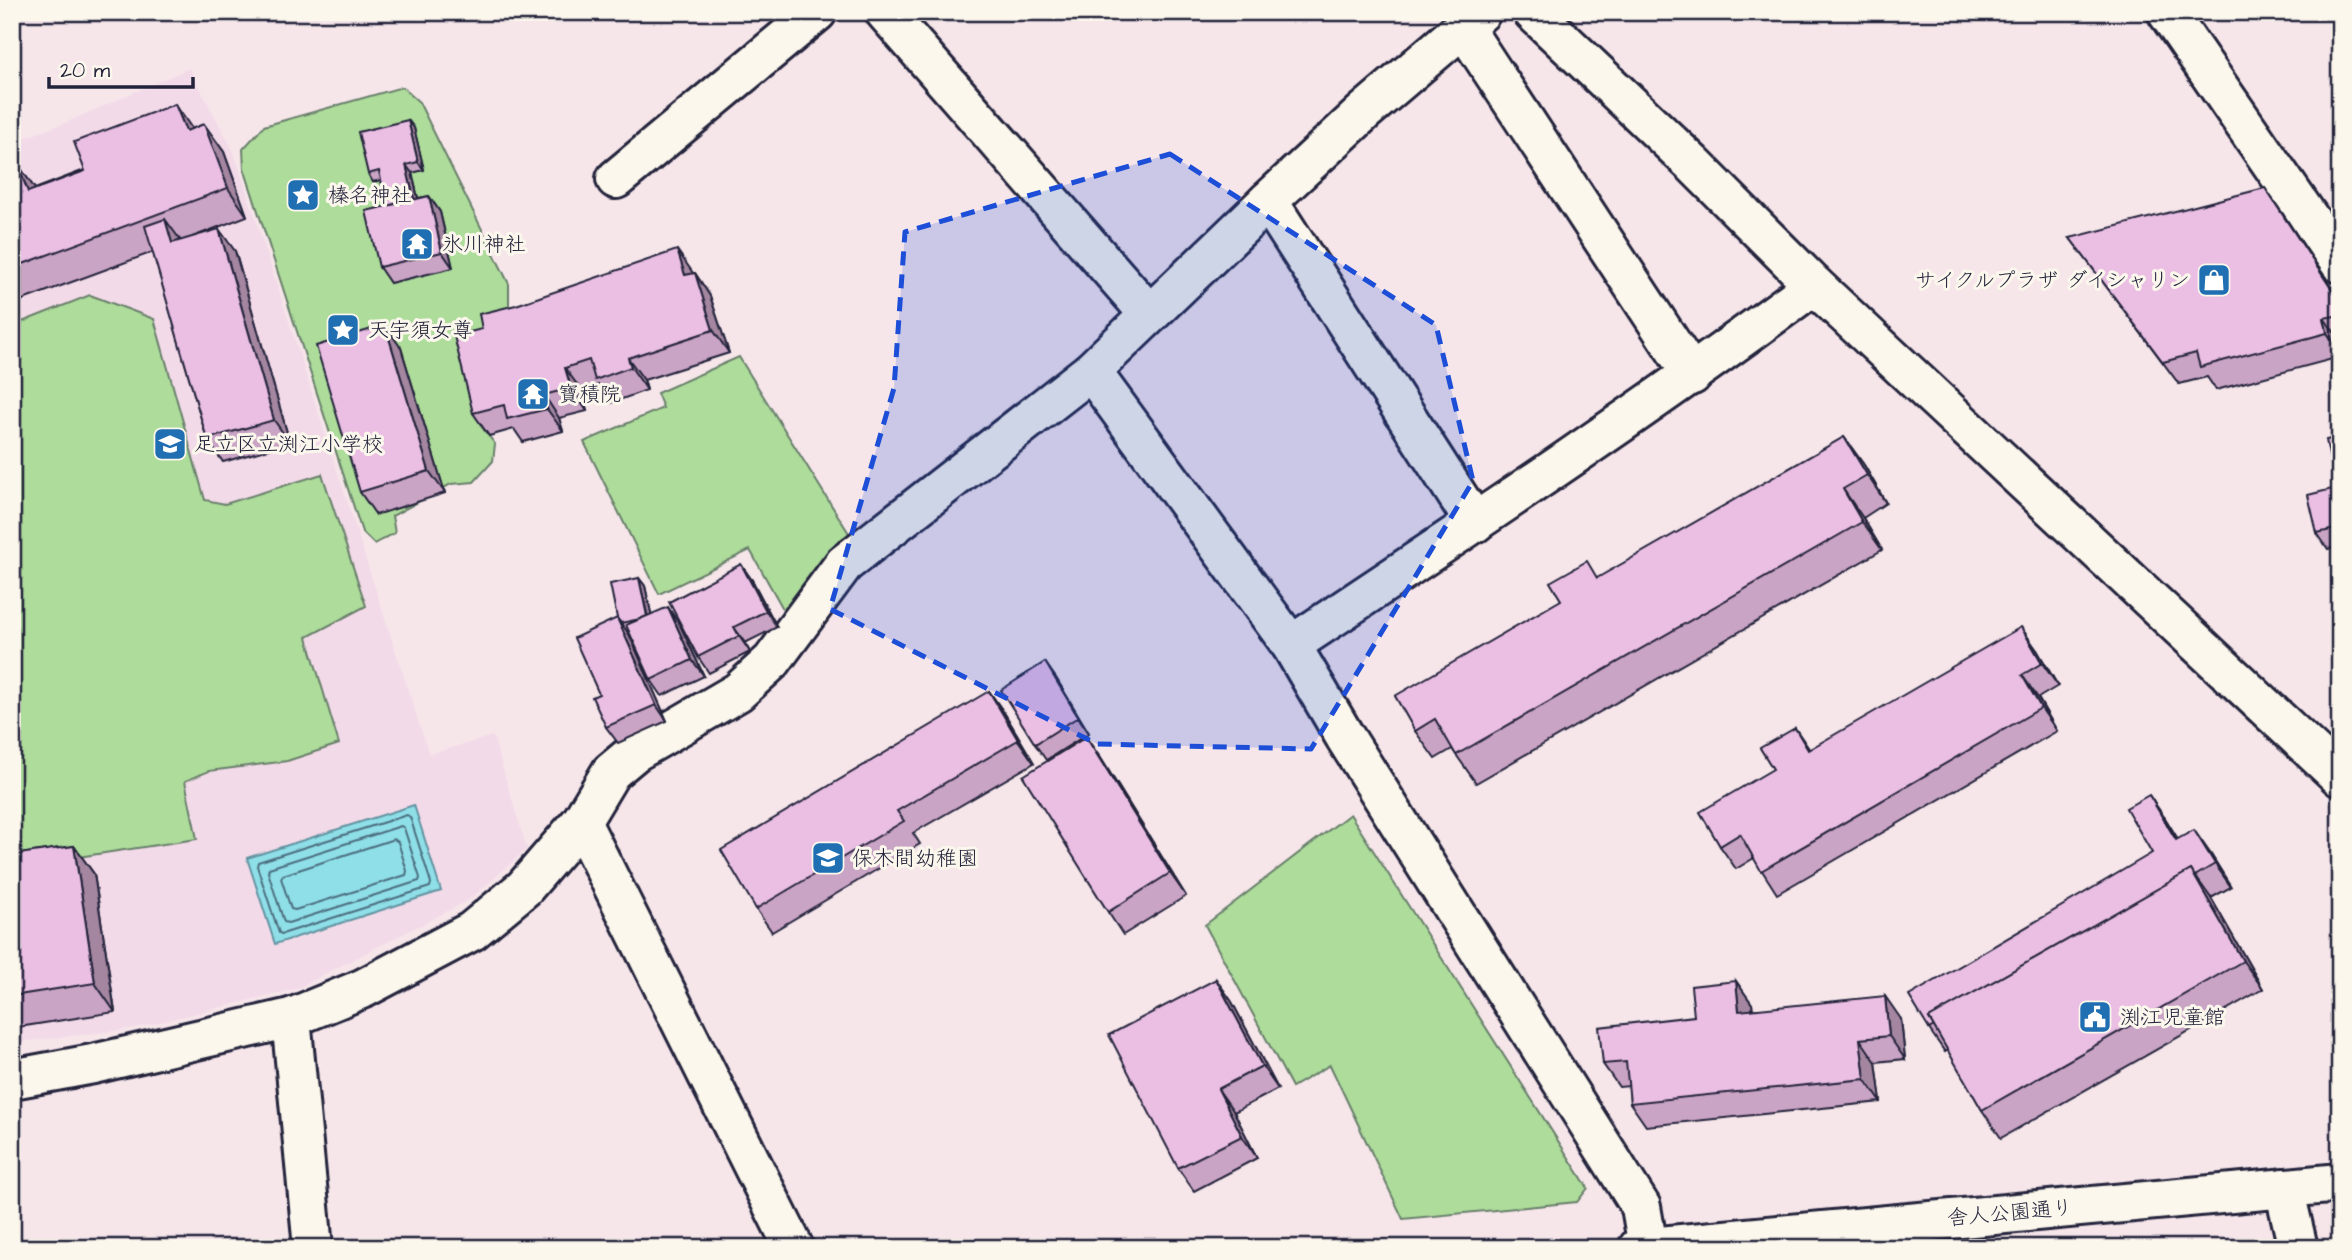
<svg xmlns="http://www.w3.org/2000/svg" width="2352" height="1260" viewBox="0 0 2352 1260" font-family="'Architects Daughter','Klee One',sans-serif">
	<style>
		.built { fill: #f3dae8 }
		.green { fill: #aedc9b; stroke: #687f6b; stroke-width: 2 }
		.water { fill: #8edfe7; stroke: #6393a2; stroke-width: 2 }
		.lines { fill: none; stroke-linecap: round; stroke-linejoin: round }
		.shore { stroke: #4d6e80; stroke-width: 2 }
		.minor-casing { stroke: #22223b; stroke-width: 44 }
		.minor { stroke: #fbf7ec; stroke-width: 38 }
		.wall { fill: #caa4c4; stroke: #22223b; stroke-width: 2 }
		.shaded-wall { fill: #a486a0; stroke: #22223b; stroke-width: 2 }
		.building { fill: #ebbfe4; stroke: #22223b; stroke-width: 2 }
		.marked { fill: #1d4ed8; fill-opacity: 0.2; stroke: #1d4ed8; stroke-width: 5; stroke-dasharray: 14 9; stroke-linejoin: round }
		.labels { text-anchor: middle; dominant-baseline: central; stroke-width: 6; stroke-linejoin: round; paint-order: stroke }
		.poi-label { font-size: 21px; fill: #22223b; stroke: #fbf7ec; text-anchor: start }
		.street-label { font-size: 21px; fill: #22223b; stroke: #fbf7ec }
	</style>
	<rect width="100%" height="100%" fill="#f6e6ea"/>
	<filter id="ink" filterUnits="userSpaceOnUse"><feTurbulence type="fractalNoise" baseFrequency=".0143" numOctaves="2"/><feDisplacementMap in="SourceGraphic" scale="14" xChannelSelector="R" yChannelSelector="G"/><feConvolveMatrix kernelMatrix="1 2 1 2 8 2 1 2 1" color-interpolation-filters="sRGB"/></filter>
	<g filter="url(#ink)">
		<path class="built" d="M189,68L234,152L429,754L493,736L527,849L471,899L296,989L131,1029L12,1043V142L65,123Z"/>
		<g class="green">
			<path d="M402,87L419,102L509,284V309L467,367L481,426L495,444L493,461L474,482L451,484L392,516L395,533L374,544L362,532L244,168L243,149L264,126Z"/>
			<path d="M90,295L154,319L205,500L225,504L322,474L366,606L307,637L339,744L287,761L209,771L185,781L197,839L12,867V326Z"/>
			<path d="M739,357L850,535L787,616L750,550L659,594L584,442L663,408L657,393Z"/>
			<path d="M1350,814L1588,1188L1577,1202L1403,1219L1330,1065L1292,1087L1205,925Z"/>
		</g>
		<path class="water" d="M414,805L441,891L275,944L247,858Z"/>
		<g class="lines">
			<g class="shore">
				<path d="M407,815L410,817L431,883L430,887L282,934L279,933L257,866L258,862Z"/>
				<path d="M401,826L404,828L420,878L419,881L288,923L284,922L268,872L269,868Z"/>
				<path d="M394,839L398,842L407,871L406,875L295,910L291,909L281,878L283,875Z"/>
			</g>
			<defs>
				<g id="minor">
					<path d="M885,12L1149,314"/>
					<path d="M1533,12L1693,164L1814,285L2340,777"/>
					<path d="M2167,12L2340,263"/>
					<path d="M1464,28L1692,375"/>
					<path d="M616,179L817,12"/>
					<path d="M1268,201L1475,523"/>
					<path d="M1091,371L1291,645L1345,737L1641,1207L1648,1247"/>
					<path d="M1291,645C1467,528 1644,411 1814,285"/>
					<path d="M581,822L794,1248"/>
					<path d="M291,1018L313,1248"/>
					<path d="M12,1079L93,1064L291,1018L364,988L472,931L524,888L581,822L611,772L635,752L738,692L772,661L844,564L1091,371L1268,201L1365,111L1481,12"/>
					<path d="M2284,1188L2298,1248"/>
					<path d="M1638,1248L2340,1183"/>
				</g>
			</defs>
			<use href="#minor" class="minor-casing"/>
			<use href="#minor" class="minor"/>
		</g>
		<g class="wall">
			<path d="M408,120L414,128L424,170L412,173L418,198L429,196L440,212L453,268L390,283L379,267L387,206L381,180L373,182L368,174Z"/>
			<path d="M204,124L224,152L247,216L195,236L235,251L290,443L223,462L207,439L153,252L12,304V165L17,163L35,189Z"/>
			<path d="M2281,211L2340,301V357L2216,390L2207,377L2179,384L2070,238Z"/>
			<path d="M693,273H695L710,296L729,353L644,380L647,390L611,403L598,385L581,390L587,411L559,418L563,431L523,442L514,429L489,436L473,413Z"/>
			<path d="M401,348L445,493L376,515L360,492Z"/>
			<path d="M1844,437L1864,465L1886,503L1863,518L1882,550L1476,783L1452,749L1435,759L1415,731L1561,600Z"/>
			<path d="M2340,437V484L2333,475Z"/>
			<path d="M2340,487V546L2328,549L2317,533Z"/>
			<path d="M639,578L645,586L651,614L679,623L704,676L662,696L651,680L629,631L627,632L667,721L618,743L606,727L599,694L617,618Z"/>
			<path d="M752,580L777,627L745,643L750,652L709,673L698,657Z"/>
			<path d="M2037,650L2058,686L2038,698L2057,731L1777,894L1754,858L1736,869L1720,846L1773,769L1795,728L1810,750Z"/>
			<path d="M1056,678L1089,733L1046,760L1035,744Z"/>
			<path d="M989,691L1005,714L1034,763L913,833L920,844L772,932L756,909Z"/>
			<path d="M1102,760L1186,896L1123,935L1108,912Z"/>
			<path d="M2165,818L2178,839L2210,853L2231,887L2211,898L2263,989L2001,1138L1982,1110L1948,1050L1945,1052L1929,1029L2152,853Z"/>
			<path d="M74,846L94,874L115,1012L12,1028V855Z"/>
			<path d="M1216,979L1232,1002L1278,1089L1234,1112L1257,1158L1194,1191L1178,1168Z"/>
			<path d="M1736,981L1752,1004L1753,1009L1901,1019L1905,1059L1876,1062L1881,1102L1646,1126L1630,1103L1629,1086L1619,1087L1603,1064L1694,1016Z"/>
		</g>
		<g class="shaded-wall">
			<path d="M175,104L195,133L186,131Z"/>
			<path d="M408,120L414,128L424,170L418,162Z"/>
			<path d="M204,124L224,152L247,216L228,188Z"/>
			<path d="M17,163L37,192H28Z"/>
			<path d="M406,165L412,173L422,216L416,208Z"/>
			<path d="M2265,188L2281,211L2340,301V302Z"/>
			<path d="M429,196L440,212L453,268L442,252Z"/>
			<path d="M165,219L181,241L172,243Z"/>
			<path d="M219,229L235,251L290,443L274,420Z"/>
			<path d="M677,250L693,273L701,298L685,275Z"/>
			<path d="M695,273L710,296L729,353L713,330Z"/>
			<path d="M2324,318L2340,340V351L2327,333Z"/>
			<path d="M385,325L401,348L445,493L429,471Z"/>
			<path d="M628,358L644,380L647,390L631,367Z"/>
			<path d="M565,368L581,390L587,411L571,388Z"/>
			<path d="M544,395L559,418L563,431L547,409Z"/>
			<path d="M1844,437L1864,465L1886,503L1867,475Z"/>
			<path d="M1843,489L1863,518L1882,550L1862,522Z"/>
			<path d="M741,564L752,580L777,627L766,611Z"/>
			<path d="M639,578L645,586L654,626L648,618Z"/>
			<path d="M668,607L679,623L704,676L692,660Z"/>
			<path d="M617,618L629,634L667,721L656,705Z"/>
			<path d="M734,627L745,643L750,652L739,636Z"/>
			<path d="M2021,627L2037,650L2058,686L2042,663Z"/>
			<path d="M1045,662L1056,678L1089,733L1078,717Z"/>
			<path d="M2022,675L2038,698L2057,731L2041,708Z"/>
			<path d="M989,691L1005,714L1034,763L1018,740Z"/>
			<path d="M1086,737L1102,760L1186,896L1170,873Z"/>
			<path d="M2149,795L2165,818L2192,863L2176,840Z"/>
			<path d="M2194,830L2210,853L2231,887L2215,864Z"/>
			<path d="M74,846L94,874L115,1012L95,983Z"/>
			<path d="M2191,870L2211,898L2263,989L2243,961Z"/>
			<path d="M1216,979L1232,1002L1278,1089L1262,1066Z"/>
			<path d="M1736,981L1752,1004L1755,1034L1739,1011Z"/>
			<path d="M1885,996L1901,1019L1905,1059L1889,1036Z"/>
			<path d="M1860,1039L1876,1062L1881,1102L1865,1079Z"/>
			<path d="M1218,1089L1234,1112L1257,1158L1242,1136Z"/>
		</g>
		<g class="building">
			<path d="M175,104L186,131L204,124L228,188L12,268V165L17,163L28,192L85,171L74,142Z"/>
			<path d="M408,120L418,162L406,165L414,199L387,206L379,171L368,174L358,132Z"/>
			<path d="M2265,188L2340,302V315L2324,318L2327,333L2200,367L2196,353L2163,362L2070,238Z"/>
			<path d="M429,196L442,252L379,267L366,211Z"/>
			<path d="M165,219L172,243L219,229L274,420L207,439L145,226Z"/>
			<path d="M677,250L685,275L695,273L713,330L628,358L631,367L595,380L589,360L565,368L571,388L544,395L547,409L507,419L504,405L473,413L454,336L482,329L479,314L516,305Z"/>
			<path d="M385,325L429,471L360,492L316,346Z"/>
			<path d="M1844,437L1867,475L1843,489L1862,522L1456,755L1435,719L1415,731L1395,696L1561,600L1550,582L1587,561L1597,578Z"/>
			<path d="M2340,437V473L2333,475L2326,440Z"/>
			<path d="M2340,487V528L2317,533L2308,495Z"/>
			<path d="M741,564L766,611L734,627L739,636L698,657L669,602Z"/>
			<path d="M639,578L647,616L640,619L621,623L617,618L610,584Z"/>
			<path d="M668,607L692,660L651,680L626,625Z"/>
			<path d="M617,618L656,705L606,727L592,697L599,694L574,638Z"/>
			<path d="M2021,627L2042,663L2022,675L2041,708L1761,871L1740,834L1720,846L1700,812L1773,769L1760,748L1795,728L1808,750Z"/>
			<path d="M1045,662L1078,717L1035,744L1001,690Z"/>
			<path d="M989,691L1018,740L897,811L904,821L756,909L721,850Z"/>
			<path d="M1086,737L1170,873L1108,912L1023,776Z"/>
			<path d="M2149,795L2176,840L2194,830L2215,864L2195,876L2191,870L1929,1018L1934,1026L1929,1029L1909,996L2152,853L2126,808Z"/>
			<path d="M74,846L95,983L12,996V855Z"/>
			<path d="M2191,870L2243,961L1982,1110L1929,1018Z"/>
			<path d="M1216,979L1262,1066L1218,1089L1242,1136L1178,1168L1109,1035Z"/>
			<path d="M1736,981L1739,1011L1885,996L1889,1036L1860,1039L1865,1079L1630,1103L1626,1062L1603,1064L1599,1027L1694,1016L1691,986Z"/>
		</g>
	</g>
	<path class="marked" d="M1170,154L1436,325L1473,481L1311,749L1097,744L830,609L894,388L905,232Z"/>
	<defs>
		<symbol id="sight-square" viewBox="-11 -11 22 22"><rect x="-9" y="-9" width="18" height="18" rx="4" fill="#1f6fb2" stroke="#fbf7ec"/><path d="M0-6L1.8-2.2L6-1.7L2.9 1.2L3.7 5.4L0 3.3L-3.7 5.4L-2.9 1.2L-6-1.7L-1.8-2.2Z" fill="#fff"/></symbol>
		<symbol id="temple-square" viewBox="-11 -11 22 22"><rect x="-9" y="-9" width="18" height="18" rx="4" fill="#1f6fb2" stroke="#fbf7ec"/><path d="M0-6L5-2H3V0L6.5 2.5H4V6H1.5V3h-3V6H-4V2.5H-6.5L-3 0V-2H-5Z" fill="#fff"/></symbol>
		<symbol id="shop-square" viewBox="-11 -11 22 22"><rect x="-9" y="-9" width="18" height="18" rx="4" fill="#1f6fb2" stroke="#fbf7ec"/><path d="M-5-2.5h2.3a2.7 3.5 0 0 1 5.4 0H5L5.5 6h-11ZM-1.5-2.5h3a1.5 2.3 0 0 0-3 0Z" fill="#fff"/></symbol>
		<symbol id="school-square" viewBox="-11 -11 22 22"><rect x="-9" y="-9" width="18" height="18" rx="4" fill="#1f6fb2" stroke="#fbf7ec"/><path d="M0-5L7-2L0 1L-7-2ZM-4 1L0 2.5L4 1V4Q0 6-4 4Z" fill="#fff"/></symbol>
		<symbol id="civic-square" viewBox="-11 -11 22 22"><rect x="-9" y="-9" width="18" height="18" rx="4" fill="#1f6fb2" stroke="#fbf7ec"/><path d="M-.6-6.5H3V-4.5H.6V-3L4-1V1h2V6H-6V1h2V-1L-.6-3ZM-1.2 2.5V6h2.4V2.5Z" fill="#fff"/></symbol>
	</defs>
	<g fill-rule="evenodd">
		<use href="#sight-square" x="284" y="176" width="38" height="38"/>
		<use href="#temple-square" x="398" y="225" width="38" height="38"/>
		<use href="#shop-square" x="2195" y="261" width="38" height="38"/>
		<use href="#sight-square" x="324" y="311" width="38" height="38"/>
		<use href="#temple-square" x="514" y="375" width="38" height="38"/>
		<use href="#school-square" x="151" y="425" width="38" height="38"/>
		<use href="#school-square" x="809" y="839" width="38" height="38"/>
		<use href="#civic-square" x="2076" y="998" width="38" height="38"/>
	</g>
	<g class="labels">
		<g class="poi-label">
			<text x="328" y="195">榛名神社</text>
			<text x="442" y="244">氷川神社</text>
			<text x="2190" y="280" text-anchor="end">サイクルプラザ ダイシャリン</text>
			<text x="368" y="330">天宇須女尊</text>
			<text x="558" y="394">寶積院</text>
			<text x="194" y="444">足立区立渕江小学校</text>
			<text x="852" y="858">保木間幼稚園</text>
			<text x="2120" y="1017">渕江児童館</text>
		</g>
		<g class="street-label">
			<text transform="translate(2010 1213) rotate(-5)">舎人公園通り</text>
		</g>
	</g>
	<rect width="2352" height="1260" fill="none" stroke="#fbf7ec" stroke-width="42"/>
	<rect x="21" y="21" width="2310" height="1218" fill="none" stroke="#22223b" stroke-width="2.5" filter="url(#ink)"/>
	<path d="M49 77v10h144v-10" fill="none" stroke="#22223b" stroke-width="3.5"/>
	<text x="60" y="77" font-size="21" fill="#22223b" stroke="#fbf7ec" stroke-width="5" paint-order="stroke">20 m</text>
</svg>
